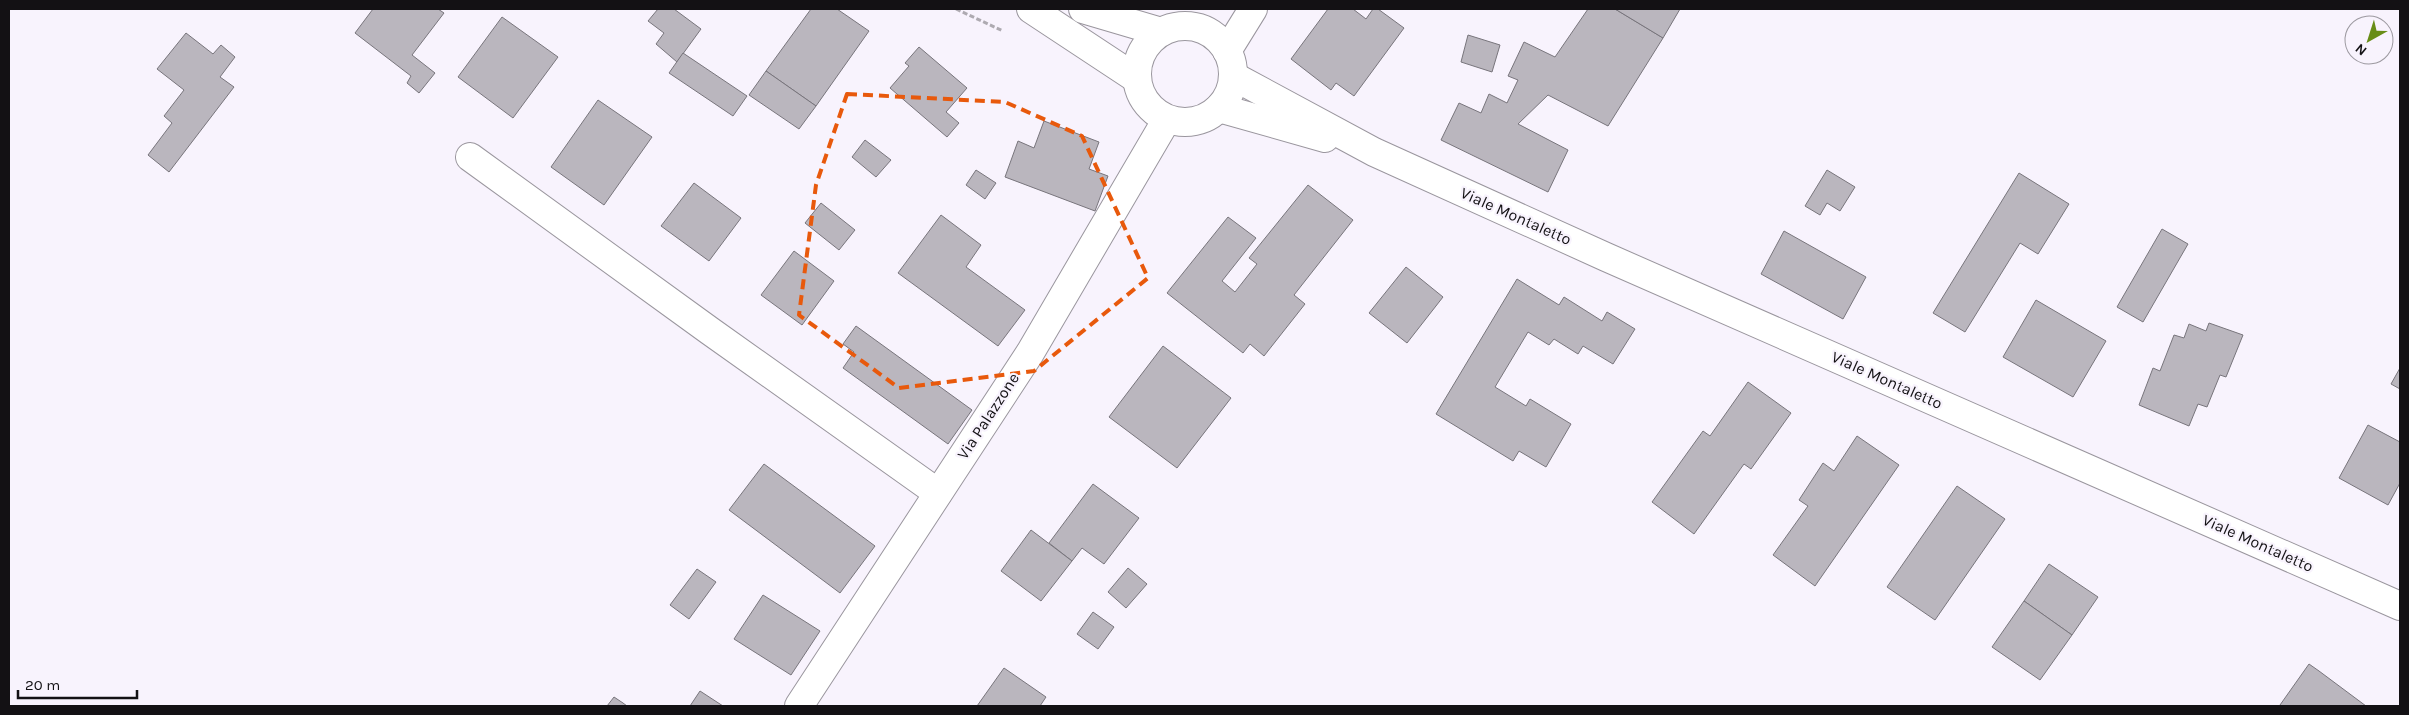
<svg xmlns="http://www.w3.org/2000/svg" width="2409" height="715" viewBox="0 0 2409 715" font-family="Karla,sans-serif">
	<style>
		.building { fill: #bab6be; stroke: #78757c }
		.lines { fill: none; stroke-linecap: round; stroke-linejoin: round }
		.street-casing { stroke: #9a969e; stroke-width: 30 }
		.path { stroke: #aeaab1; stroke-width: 3; stroke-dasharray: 5 2.5; stroke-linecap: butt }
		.street { stroke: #fff; stroke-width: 28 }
		.marked { fill: none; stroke: #e8590c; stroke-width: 4; stroke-dasharray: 10 6; stroke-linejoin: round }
		.labels { text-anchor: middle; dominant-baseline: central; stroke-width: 4.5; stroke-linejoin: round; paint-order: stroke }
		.street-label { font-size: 16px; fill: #131114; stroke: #f8f3fd }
	</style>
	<rect width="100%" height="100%" fill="#f8f3fd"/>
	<g class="building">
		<path d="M373,9H438L444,13L412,55L435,73L419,93L407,83L411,76L355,33Z"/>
		<path d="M658,9H674L701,29L677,62L656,44L664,33L648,21Z"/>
		<path d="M811,9H837L869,31L816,106L766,71Z"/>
		<path d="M1328,9H1353L1366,19L1373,9H1378L1404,28L1354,96L1336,83L1331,90L1291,59Z"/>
		<path d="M1588,9H1615L1663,38L1608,126L1548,95L1518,124L1568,150L1548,192L1441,140L1459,103L1481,113L1489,94L1507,103L1518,80L1508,76L1524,42L1555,57Z"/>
		<path d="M1615,9H1680L1663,38Z"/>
		<path d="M502,17L558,57L513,118L458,77Z"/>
		<path d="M186,33L213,54L221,45L235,57L220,77L234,87L169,172L148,155L172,123L164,116L184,90L157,69Z"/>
		<path d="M1468,35L1500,45L1492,72L1461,62Z"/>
		<path d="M919,47L967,88L946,112L959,123L947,137L890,88L909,66L905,63Z"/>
		<path d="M683,53L747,96L733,116L669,73Z"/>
		<path d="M766,71L816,106L799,129L749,95Z"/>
		<path d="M598,100L652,137L604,205L551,167Z"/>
		<path d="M1044,121L1099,142L1089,169L1108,176L1095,211L1005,177L1018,141L1034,148Z"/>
		<path d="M865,140L891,160L876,177L852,157Z"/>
		<path d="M976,170L996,183L985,199L966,185Z"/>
		<path d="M1827,170L1855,187L1840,211L1827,203L1820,215L1805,206Z"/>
		<path d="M2019,173L2069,204L2038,254L2020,243L1965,332L1933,313Z"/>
		<path d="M694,183L741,218L709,261L661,226Z"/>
		<path d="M1308,185L1353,220L1294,295L1305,304L1264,356L1250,344L1243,353L1167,293L1228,217L1256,238L1222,281L1235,292L1257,264L1249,258Z"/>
		<path d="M821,203L855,230L839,250L805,223Z"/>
		<path d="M941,215L981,245L966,267L1025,310L998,346L898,273Z"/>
		<path d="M2162,229L2188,244L2143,322L2117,307Z"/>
		<path d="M1784,231L1866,277L1843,319L1761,274Z"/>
		<path d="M794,251L834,281L802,325L761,295Z"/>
		<path d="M1406,267L1443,297L1407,343L1369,313Z"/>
		<path d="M1517,279L1559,305L1564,297L1602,321L1607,312L1635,329L1613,364L1583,346L1578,354L1554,339L1549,345L1528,332L1495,387L1526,406L1530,399L1571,424L1546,467L1519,451L1513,461L1436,414Z"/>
		<path d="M2036,300L2106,341L2073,397L2003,357Z"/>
		<path d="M2209,323L2243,335L2226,377L2220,375L2207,407L2198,404L2189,426L2139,405L2153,368L2160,371L2174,335L2184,338L2189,324L2206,331Z"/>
		<path d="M856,326L972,410L948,444L843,368L854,352L843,344Z"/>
		<path d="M1163,346L1231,398L1177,468L1109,417Z"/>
		<path d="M2400,368V389L2391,384Z"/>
		<path d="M1748,382L1791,413L1751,469L1744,464L1694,534L1652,502L1703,431L1710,436Z"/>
		<path d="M2368,425L2400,442V483L2388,505L2339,478Z"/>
		<path d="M1857,436L1899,465L1815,586L1773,555L1808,506L1799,500L1823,463L1834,471Z"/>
		<path d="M764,464L875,546L840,593L729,510Z"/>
		<path d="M1093,484L1139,518L1104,564L1082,548L1072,561L1049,543Z"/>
		<path d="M1957,486L2005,519L1935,620L1887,587Z"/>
		<path d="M1031,530L1072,561L1041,601L1001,571Z"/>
		<path d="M2049,564L2098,597L2072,635L2024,601Z"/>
		<path d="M1128,568L1147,584L1126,608L1108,592Z"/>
		<path d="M697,569L716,582L689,619L670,605Z"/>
		<path d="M763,595L820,631L791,675L734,639Z"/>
		<path d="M2024,601L2072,635L2040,680L1992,647Z"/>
		<path d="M1093,612L1114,627L1098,649L1077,634Z"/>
		<path d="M2309,664L2319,671L2366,706H2281L2280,705Z"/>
		<path d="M1004,668L1046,697L1040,706H977Z"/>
		<path d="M700,691L723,706H690Z"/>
		<path d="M614,697L623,703L627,706H607Z"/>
	</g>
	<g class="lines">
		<defs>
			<g id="street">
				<path d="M1031,9L1137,79"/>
				<path d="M1083,9L1161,32"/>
				<circle cx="1185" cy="74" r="48"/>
				<path d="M1227,51L1253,9"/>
				<path d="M1233,76L1374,152L1606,257L2400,606"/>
				<path d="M1219,108L1325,138"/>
				<path d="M470,157L710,331L938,493"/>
				<path d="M799,706L1030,353L1167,119"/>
			</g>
		</defs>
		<use href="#street" class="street-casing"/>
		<path class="path" d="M956,9L1003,31"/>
		<use href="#street" class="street"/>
	</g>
	<path class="marked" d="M847,94L1005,102L1082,136L1148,278L1034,371L899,388L799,315L816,185Z"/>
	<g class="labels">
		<g class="street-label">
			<text transform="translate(1516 216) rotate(24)">Viale Montaletto</text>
			<text transform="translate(1887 380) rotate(24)">Viale Montaletto</text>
			<text transform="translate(988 416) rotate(-57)">Via Palazzone</text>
			<text transform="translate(2258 543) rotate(24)">Viale Montaletto</text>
		</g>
	</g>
	<rect width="2409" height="715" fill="none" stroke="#131114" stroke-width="20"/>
	<g transform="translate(2369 40) rotate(219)"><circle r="24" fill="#f8f3fd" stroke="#9c99a0"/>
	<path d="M0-4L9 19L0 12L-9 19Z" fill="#688d17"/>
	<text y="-8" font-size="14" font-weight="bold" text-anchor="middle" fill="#131114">N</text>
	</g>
	<path d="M18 690v8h119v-8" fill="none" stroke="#131114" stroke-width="2.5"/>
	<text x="25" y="690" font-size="15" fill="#131114" stroke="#f8f3fd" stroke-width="4" paint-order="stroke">20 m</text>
</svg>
